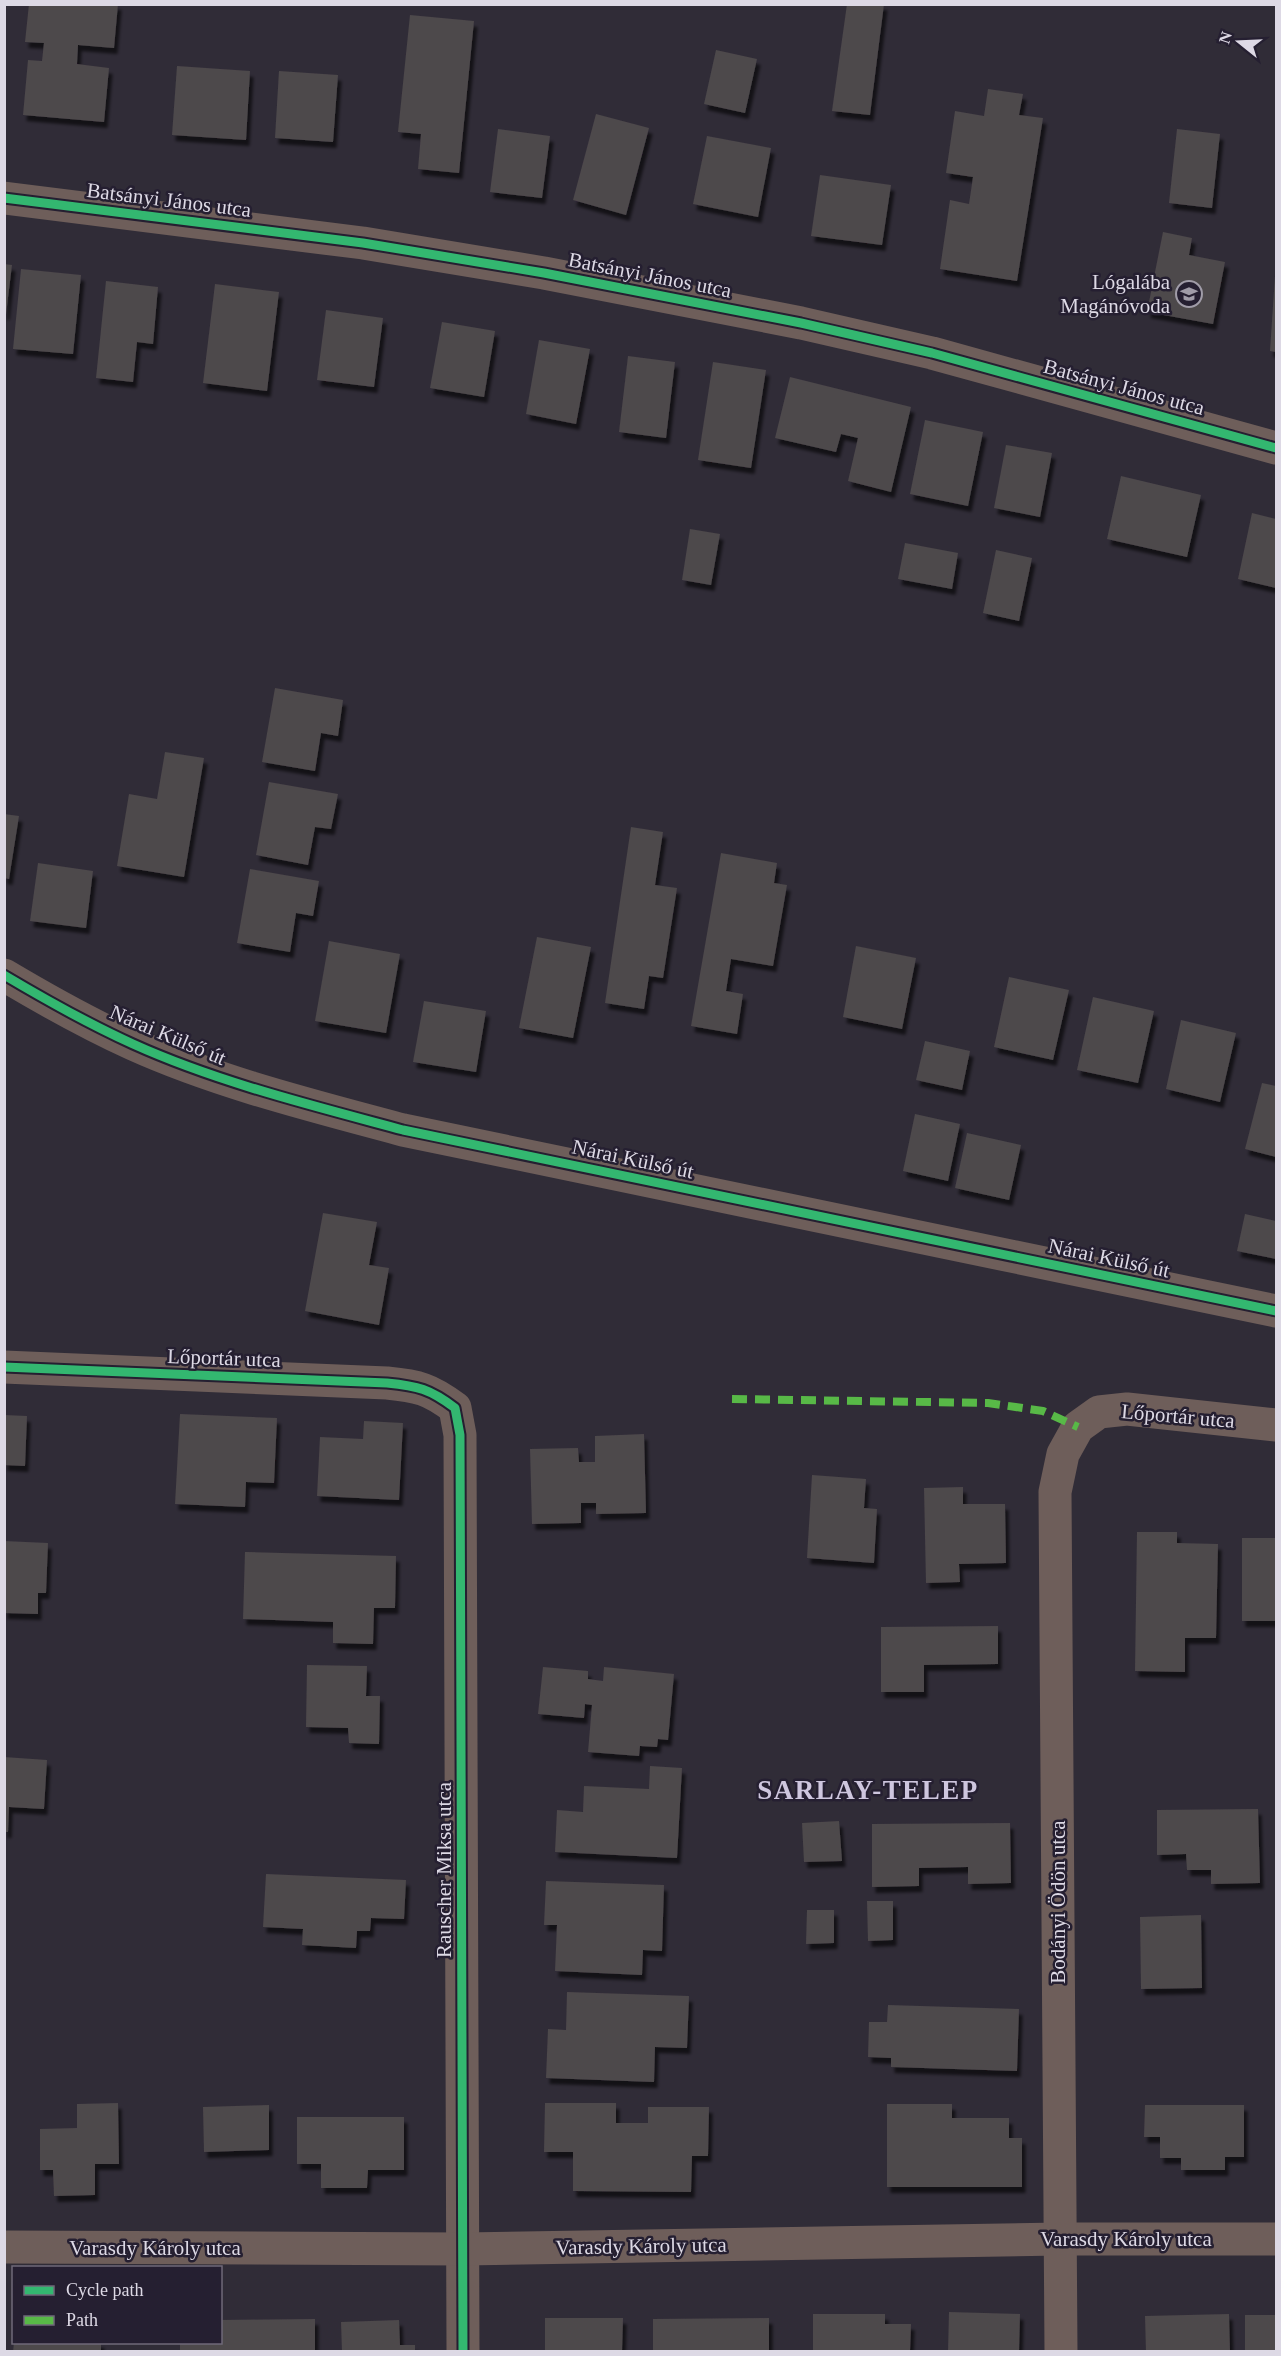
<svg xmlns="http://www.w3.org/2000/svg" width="1281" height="2356" viewBox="0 0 1281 2356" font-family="Georgia,serif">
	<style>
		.building { fill: #4d484b; filter: url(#shadow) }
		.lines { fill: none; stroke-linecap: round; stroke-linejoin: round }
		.minor { stroke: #6e5e5a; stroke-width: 33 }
		.tertiary { stroke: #6e5e5a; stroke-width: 33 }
		.quiet { stroke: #58b947; stroke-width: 8; stroke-dasharray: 15 8; stroke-linecap: butt }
		.cycleway-casing { stroke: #251f31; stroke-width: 13 }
		.cycleway { stroke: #33b770; stroke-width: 9 }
		.labels { text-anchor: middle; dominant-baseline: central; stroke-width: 5; stroke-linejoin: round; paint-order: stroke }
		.street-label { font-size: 21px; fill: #ddd9e5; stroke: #251f31 }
		.poi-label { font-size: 21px; fill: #ddd9e5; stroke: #251f31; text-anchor: end }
		.district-label { font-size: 27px; font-weight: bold; letter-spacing: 1.5px; fill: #cec6de; stroke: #251f31 }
	</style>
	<defs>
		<filter id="shadow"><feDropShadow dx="3.5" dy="6" stdDeviation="1.5" flood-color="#0009"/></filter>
	</defs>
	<rect width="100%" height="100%" fill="#302c37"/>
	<g class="building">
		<path d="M29,4H118L114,48L78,45L77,64L109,68L104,122L23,115L28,60L42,61L44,43L25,42Z"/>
		<path d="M847,4H884L870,115L832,111Z"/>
		<path d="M410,15L474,21L459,173L418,169L421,134L398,132Z"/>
		<path d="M716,50L757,59L745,113L704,104Z"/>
		<path d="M177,66L250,71L246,140L172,135Z"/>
		<path d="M279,71L338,75L333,142L275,138Z"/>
		<path d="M988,89L1023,94L1019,115L1043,118L1017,281L940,269L950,200L969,204L973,177L946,173L955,111L984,116Z"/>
		<path d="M596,114L649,128L626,215L573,200Z"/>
		<path d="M498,129L550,136L542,198L490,192Z"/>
		<path d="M1177,129L1220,134L1212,208L1169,203Z"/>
		<path d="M707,136L771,148L758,217L693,204Z"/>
		<path d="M820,175L891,185L882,245L811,236Z"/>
		<path d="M1163,232L1192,238L1189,255L1225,262L1213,324L1147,312Z"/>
		<path d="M4,264L12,265L6,314H4Z"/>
		<path d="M21,269L81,275L73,354L13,349Z"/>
		<path d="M1275,276H1276V352L1270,351Z"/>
		<path d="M106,281L158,287L153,344L137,342L133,382L96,378Z"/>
		<path d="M215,284L279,292L267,391L203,383Z"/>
		<path d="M326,310L383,318L374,387L317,380Z"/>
		<path d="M442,322L495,331L484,397L430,388Z"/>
		<path d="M539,340L590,349L576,424L526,414Z"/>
		<path d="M628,356L675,362L666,438L619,432Z"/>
		<path d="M713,362L766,370L751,468L698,460Z"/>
		<path d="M790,377L911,407L891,492L848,481L858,438L841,434L836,452L775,438Z"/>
		<path d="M925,420L983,432L968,506L910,494Z"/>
		<path d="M1006,445L1052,453L1040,517L994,508Z"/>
		<path d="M1121,476L1201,495L1187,557L1107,539Z"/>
		<path d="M1252,513L1276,519V588L1238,579Z"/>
		<path d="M690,529L720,534L711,585L682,580Z"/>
		<path d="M905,543L958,553L952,589L898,579Z"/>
		<path d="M996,550L1032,558L1019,621L983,613Z"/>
		<path d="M275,688L343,700L338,736L321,733L315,771L262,762Z"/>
		<path d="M165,752L204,758L184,877L117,866L129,794L157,799Z"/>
		<path d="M269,782L338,794L331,829L315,827L308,865L256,855Z"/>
		<path d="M4,814L19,816L9,879L4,878Z"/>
		<path d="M631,827L663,832L655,885L677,888L663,978L649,976L644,1009L605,1003Z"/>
		<path d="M721,853L777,863L774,883L787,885L773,966L731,959L726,991L743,994L737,1034L691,1026Z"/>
		<path d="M38,863L93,871L86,928L30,921Z"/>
		<path d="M250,869L319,881L313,916L296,913L290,952L237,943Z"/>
		<path d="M537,937L591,947L573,1038L519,1028Z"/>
		<path d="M329,941L400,954L386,1033L315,1021Z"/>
		<path d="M856,946L916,958L902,1029L843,1017Z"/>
		<path d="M1009,977L1069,990L1053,1060L994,1047Z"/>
		<path d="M1093,997L1154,1011L1138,1083L1077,1070Z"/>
		<path d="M424,1001L486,1011L476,1072L413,1062Z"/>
		<path d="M1181,1020L1236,1033L1220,1102L1166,1089Z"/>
		<path d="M925,1041L970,1051L962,1090L916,1080Z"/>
		<path d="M1262,1083L1276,1086V1157L1245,1149Z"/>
		<path d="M915,1114L960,1124L948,1181L903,1171Z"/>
		<path d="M967,1133L1021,1145L1009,1200L955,1188Z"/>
		<path d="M323,1213L377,1222L369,1265L389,1268L379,1325L305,1311Z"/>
		<path d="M1245,1214L1276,1221V1259L1237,1251Z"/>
		<path d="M180,1414L277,1418L274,1483L246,1482L245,1507L175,1504Z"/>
		<path d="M4,1415L27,1416L25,1466L4,1465Z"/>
		<path d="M364,1421L403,1423L399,1500L317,1496L320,1437L363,1439Z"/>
		<path d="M644,1434L646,1513L596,1514V1503H581V1523L532,1524L530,1449L578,1448L579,1462H595V1436Z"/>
		<path d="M812,1475L866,1479L864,1508L877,1509L874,1563L807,1558Z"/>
		<path d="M963,1487V1504H1005L1006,1563L959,1564L960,1582L926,1583L924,1488Z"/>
		<path d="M1137,1532H1177V1543L1218,1544L1216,1638H1185V1672L1135,1671Z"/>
		<rect x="1242" y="1538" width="34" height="83"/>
		<path d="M4,1541L48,1543L46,1593H38V1614L4,1613Z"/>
		<path d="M245,1552L396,1556L395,1608H374L373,1644L333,1643V1622L243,1619Z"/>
		<path d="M998,1626V1664L924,1665V1692H881V1627Z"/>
		<path d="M307,1665L367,1666L366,1696H380L379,1744L349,1743L348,1728L306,1727Z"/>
		<path d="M543,1667L588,1671V1679L603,1681L604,1667L674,1674L668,1740L658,1739L657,1747L640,1746L639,1756L588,1752L592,1705L585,1704L584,1718L538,1714Z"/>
		<path d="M4,1757L47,1760L44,1809L9,1807L8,1832H4Z"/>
		<path d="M650,1766L682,1768L677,1858L555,1852L557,1810L583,1812L584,1786L649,1789Z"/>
		<path d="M1258,1809L1260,1883L1211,1884V1870H1187L1186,1854L1157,1855V1810Z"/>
		<path d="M839,1821L842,1861L804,1862L802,1823Z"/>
		<path d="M1010,1823L1011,1883L968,1884V1867L919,1868V1886L872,1887V1824Z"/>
		<path d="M266,1874L406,1880L404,1919L371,1918L370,1931H357L356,1948L302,1945L303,1929L263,1927Z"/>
		<path d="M546,1881L664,1885L662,1951L643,1950L642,1975L555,1971L557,1925H544Z"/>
		<path d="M867,1901H893V1940L868,1941Z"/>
		<path d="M807,1910H834V1943L806,1944Z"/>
		<path d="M1201,1915L1202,1988L1141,1989L1140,1917Z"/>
		<path d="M567,1992L689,1996L687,2048L655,2047L654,2082L546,2078L548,2029L566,2030Z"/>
		<path d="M888,2005L1019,2009L1017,2071L891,2067V2058L868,2057L869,2022H887Z"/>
		<path d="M118,2103L119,2164H95V2195L54,2196L53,2170H40V2129L77,2128V2104Z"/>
		<path d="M545,2103H616V2123H648V2107H709L708,2156H692L691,2192L573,2191V2152H544Z"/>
		<path d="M887,2104H952V2118H1009V2138H1022V2187H887Z"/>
		<path d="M269,2105V2150L204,2152L203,2107Z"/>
		<path d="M1145,2105H1244V2157H1225V2170H1181V2158H1160V2137H1144Z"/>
		<path d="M297,2117H404V2170H368L367,2188H321V2164H297Z"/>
		<path d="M949,2312L1020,2314L1019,2352H948Z"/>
		<path d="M813,2314H885V2324H911L910,2352H813Z"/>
		<path d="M1229,2314L1230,2352H1146L1145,2316Z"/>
		<rect x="1245" y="2315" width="31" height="37"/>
		<path d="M545,2318H623L622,2352H545Z"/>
		<path d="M769,2318V2352H653V2319Z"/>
		<path d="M315,2319V2352H180V2342H220V2320Z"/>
		<path d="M399,2320L400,2345H415V2352H342L341,2322Z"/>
		<path d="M14,2342H101V2352H13Z"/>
	</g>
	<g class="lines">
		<g class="minor">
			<path d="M4,198L363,243L544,273L801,323L932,353L1276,448"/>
			<path d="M4,1367L387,1383C418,1386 430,1389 455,1408L460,1435L463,2352"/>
			<path d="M4,2247L464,2249L1060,2239H1276"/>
			<path d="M1061,2352L1055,1492L1063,1454L1078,1427L1099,1412L1127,1409L1276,1425"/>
		</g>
		<path class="tertiary" d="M4,975C46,1000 89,1024 133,1044C217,1082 314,1106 403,1130L1276,1311"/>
		<path class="quiet" d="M732,1399L988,1403L1043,1411L1078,1427"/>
		<defs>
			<g id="cycleway">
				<path d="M4,198L363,243L544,273L801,323L932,353L1276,448"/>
				<path d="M4,975C46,1000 89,1024 133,1044C217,1082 314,1106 403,1130L1276,1311"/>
				<path d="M4,1367L387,1383C418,1386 430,1389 455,1408L460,1435L463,2352"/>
			</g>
		</defs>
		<use href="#cycleway" class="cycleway-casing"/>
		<use href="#cycleway" class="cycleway"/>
	</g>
	<defs>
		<symbol id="school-ring" viewBox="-11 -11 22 22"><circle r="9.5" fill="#251f31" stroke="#a09ca8" stroke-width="1.5"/><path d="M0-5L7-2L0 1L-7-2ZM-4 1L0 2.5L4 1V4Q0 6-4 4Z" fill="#a09ca8"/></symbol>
	</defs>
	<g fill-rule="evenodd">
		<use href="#school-ring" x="1174" y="279" width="30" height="30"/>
	</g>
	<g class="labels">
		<g class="street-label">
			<text transform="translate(169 200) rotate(7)">Batsányi János utca</text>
			<text transform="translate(650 275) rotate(11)">Batsányi János utca</text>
			<text transform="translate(1124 387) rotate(15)">Batsányi János utca</text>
			<text transform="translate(168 1035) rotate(23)">Nárai Külső út</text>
			<text transform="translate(633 1159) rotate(12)">Nárai Külső út</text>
			<text transform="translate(1109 1258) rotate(12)">Nárai Külső út</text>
			<text transform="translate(224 1358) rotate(2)">Lőportár utca</text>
			<text transform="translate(1178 1416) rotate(5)">Lőportár utca</text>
			<text transform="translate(444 1870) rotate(-90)">Rauscher Miksa utca</text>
			<text transform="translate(1058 1902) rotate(-90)">Bodányi Ödön utca</text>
			<text x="1126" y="2239">Varasdy Károly utca</text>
			<text transform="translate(641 2246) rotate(-1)">Varasdy Károly utca</text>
			<text x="155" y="2248">Varasdy Károly utca</text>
		</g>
		<g class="poi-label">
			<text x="1170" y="282">Lógalába<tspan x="1170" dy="24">Magánóvoda</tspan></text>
		</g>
		<g class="district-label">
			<text x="868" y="1790">SARLAY-TELEP</text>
		</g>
	</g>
	<rect width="1281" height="2356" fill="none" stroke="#ddd9e5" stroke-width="12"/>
	<rect x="12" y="2266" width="210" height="78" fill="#251f31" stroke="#6f6979" stroke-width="1.5"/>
	<rect x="24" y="2286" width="30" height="9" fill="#33b770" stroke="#6f6979" stroke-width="1.5"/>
	<text x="66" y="2296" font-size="18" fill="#ddd9e5">Cycle path</text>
	<rect x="24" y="2316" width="30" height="9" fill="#58b947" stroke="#6f6979" stroke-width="1.5"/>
	<text x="66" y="2326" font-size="18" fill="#ddd9e5">Path</text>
	<g transform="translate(1239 42) rotate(288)" stroke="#251f31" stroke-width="4.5" paint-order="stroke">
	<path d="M0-4.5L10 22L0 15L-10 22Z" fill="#ddd9e5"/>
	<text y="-9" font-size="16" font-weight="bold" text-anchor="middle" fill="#ddd9e5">N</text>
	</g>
</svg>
